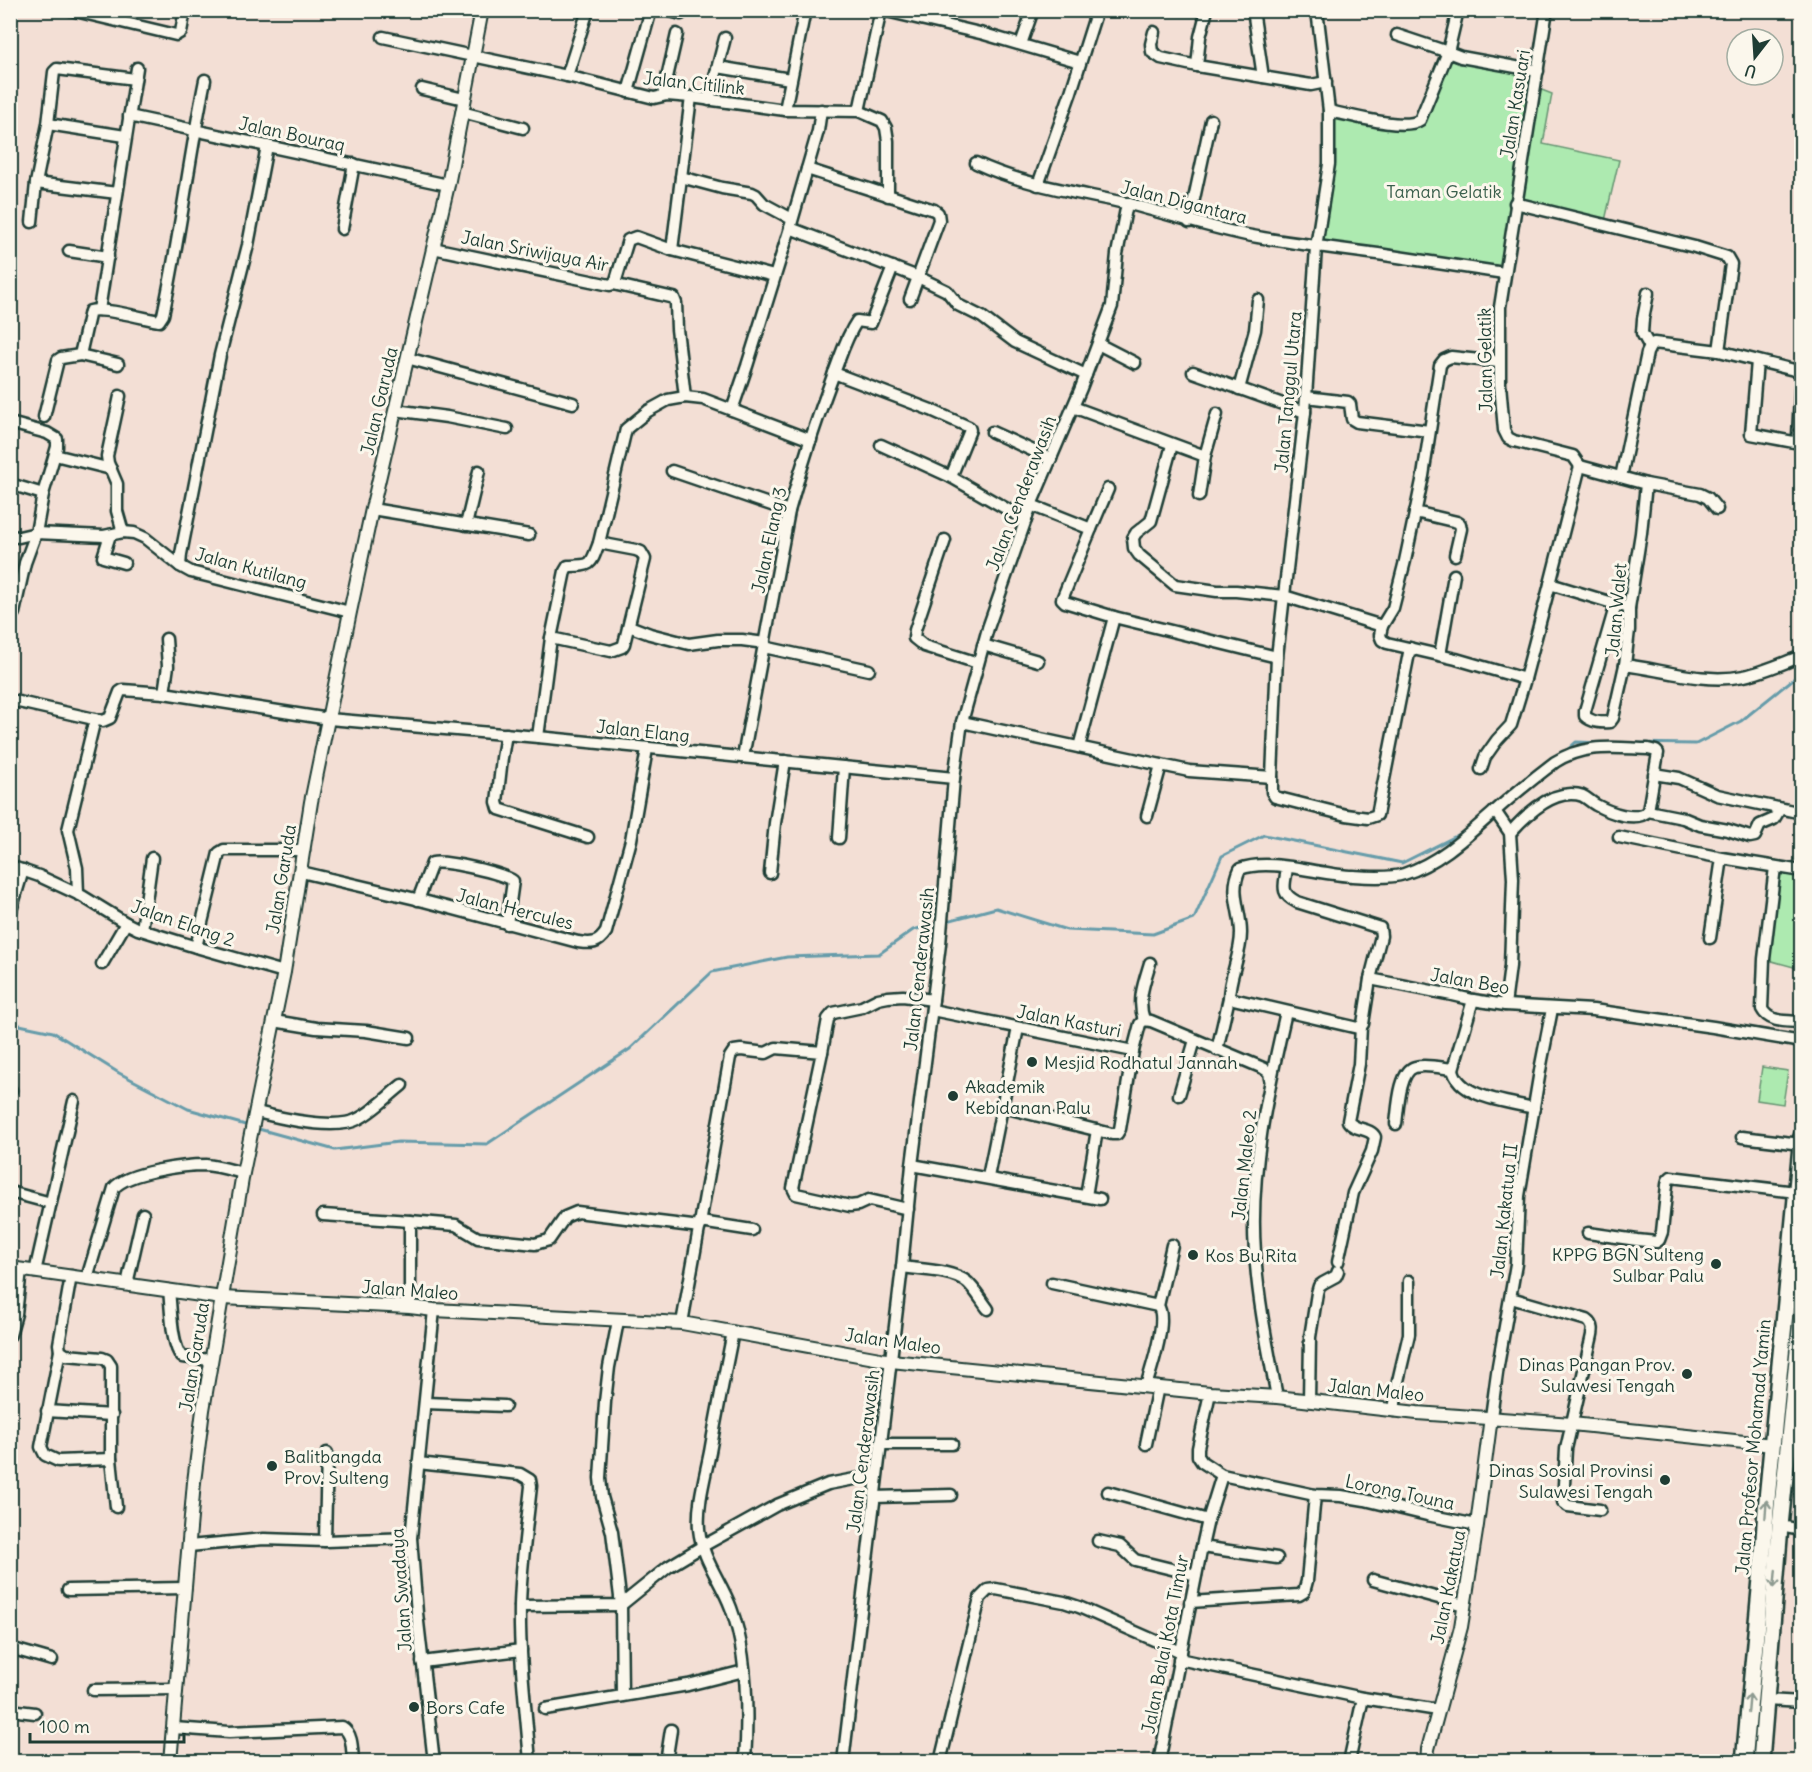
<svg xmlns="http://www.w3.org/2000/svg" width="1812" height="1772" viewBox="0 0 1812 1772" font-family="Delius,sans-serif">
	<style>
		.green { fill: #adeab0; stroke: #669472; stroke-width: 1.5 }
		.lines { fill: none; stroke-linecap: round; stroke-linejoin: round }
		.stream { stroke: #669caa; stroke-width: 3 }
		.minor-casing { stroke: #1f3d34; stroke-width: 15 }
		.tertiary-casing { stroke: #1f3d34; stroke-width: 16 }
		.primary-casing { stroke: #1f3d34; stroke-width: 20 }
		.minor { stroke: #fbf7ec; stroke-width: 10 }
		.tertiary { stroke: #fbf7ec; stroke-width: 12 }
		.primary { stroke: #fbf7ec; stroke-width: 15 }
		.oneway { stroke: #8d9a90 }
		.poi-dot { fill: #1f3d34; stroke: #fbf7ec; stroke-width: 2 }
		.labels { text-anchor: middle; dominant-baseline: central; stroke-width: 6; stroke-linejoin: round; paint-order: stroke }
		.street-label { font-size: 18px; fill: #1f3d34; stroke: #fbf7ec }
		.park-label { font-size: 18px; fill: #3b604d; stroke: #fbf7ec }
		.poi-label { font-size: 18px; fill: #1f3d34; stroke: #fbf7ec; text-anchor: start }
	</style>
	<rect width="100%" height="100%" fill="#f3dfd5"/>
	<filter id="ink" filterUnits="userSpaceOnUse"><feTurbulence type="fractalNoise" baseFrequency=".0167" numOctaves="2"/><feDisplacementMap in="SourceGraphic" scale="12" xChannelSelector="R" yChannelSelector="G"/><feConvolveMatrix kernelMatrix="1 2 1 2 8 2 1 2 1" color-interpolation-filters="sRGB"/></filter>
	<g filter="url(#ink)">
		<g class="green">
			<path d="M1448,58L1536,71L1534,87L1552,94L1543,144L1619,160L1604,225L1516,202L1505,275L1319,245L1331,113L1421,122Z"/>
			<path d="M1779,868L1801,869V969L1768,960Z"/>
			<path d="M1762,1067L1788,1071L1783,1104L1757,1100Z"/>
		</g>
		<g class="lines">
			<g class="stream">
				<path d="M1626,743L1696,744L1741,721L1802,672"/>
				<path d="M1566,751L1576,742L1604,743"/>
				<path d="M10,1023L53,1032L119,1073L188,1109L249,1126"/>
				<path d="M255,1128L335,1150L398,1142L487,1144L630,1049L712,972L787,957L879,954L913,930L996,908L1067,930L1153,934L1194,919L1222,856L1264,835L1402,863L1464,832"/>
			</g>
			<defs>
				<g id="minor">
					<path d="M71,10L176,35L181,32L185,10"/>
					<path d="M667,10L681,14"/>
					<path d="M882,10L984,34L1080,62"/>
					<path d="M1207,10L1200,37L1197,66L1311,85L1326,82"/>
					<path d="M1253,10L1263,77"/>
					<path d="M1317,10L1329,111V164L1316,247L1305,412L1277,657L1272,777V792L1275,797L1346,815L1368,818L1377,815L1410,648"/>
					<path d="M1547,10L1500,307V384L1504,430L1508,438L1514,441L1573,456L1580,466"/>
					<path d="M1154,32L1151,44L1152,52L1161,58L1197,66"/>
					<path d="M1397,35L1448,52L1458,10"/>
					<path d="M383,37L567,76L654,98L667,95L691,97L785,110L859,111L882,121L886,128L888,141V196"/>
					<path d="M1021,44L1033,10"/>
					<path d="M718,67L790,79"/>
					<path d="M567,76L588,10"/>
					<path d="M422,89L464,99"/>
					<path d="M628,92L651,10"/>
					<path d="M663,95L677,34"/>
					<path d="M709,100L725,38"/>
					<path d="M785,110L805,10"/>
					<path d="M859,111L881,10"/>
					<path d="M1329,111C1349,115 1405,131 1420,120L1448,52L1461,57L1538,71"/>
					<path d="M462,112L523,128"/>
					<path d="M129,116L448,185"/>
					<path d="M48,124L125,136"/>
					<path d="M976,163C1023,185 1075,192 1125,203C1167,213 1209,228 1252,236C1294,244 1336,248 1378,254C1420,260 1462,267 1504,273"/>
					<path d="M807,169L934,210L938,213L939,220L910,299"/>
					<path d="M681,177L722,188L752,193L756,195L764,204L792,219"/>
					<path d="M1038,185L1071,92L1097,10"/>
					<path d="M117,193L36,183L48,124L54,72L57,69L135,79"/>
					<path d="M1515,203L1695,247L1727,257L1731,264L1719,351"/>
					<path d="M32,222L36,183"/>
					<path d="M1189,222L1211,120"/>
					<path d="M790,228L918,277L947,291L958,305L982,317L1015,342L1086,375"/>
					<path d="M342,229L354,164"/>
					<path d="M433,248L610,285L613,284L616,280L628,240L636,237L672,250L774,276"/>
					<path d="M672,250L691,97"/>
					<path d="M69,251L108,257"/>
					<path d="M613,284L674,298L676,303L677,329L685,397"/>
					<path d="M1648,293L1643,319L1642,333L1650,347"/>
					<path d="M99,310L137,68"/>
					<path d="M1098,344L1135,363"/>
					<path d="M407,358L573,403"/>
					<path d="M1757,361L1751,434L1799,443"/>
					<path d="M1499,362L1451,357L1444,360L1440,365L1423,476L1405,561L1393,608L1382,626L1380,635L1382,640L1387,643L1456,659L1525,679L1550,584L1629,608"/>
					<path d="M118,364L80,355L90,311C102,307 143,318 159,321L163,315C180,237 189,158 205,80"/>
					<path d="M1193,372L1305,412"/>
					<path d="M1801,372L1798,436L1802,448"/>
					<path d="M834,373L931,410L969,427L970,430L951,477L881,445"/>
					<path d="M1239,389L1255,330L1258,300"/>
					<path d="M120,396L107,456L108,463L117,484V511L123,532"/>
					<path d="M1306,397L1348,402L1350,404L1352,419L1357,422L1429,431"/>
					<path d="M1073,407L1205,456L1199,496"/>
					<path d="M395,410L447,417L507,429"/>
					<path d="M44,417L58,360L61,358L80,355"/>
					<path d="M10,423L47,433L57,439V447L43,494"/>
					<path d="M992,432L1051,459"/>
					<path d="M811,440L732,410L747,366L790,228L818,131L821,110"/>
					<path d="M1172,445L1151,521L1136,533L1133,538L1134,548L1139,555L1175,585L1217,591H1236L1284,596L1382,626"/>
					<path d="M55,455L111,469"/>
					<path d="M1205,456L1217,414"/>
					<path d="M1580,466L1646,484L1641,533L1629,608V630L1625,665C1664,670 1705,684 1744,676C1764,672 1783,663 1802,656"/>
					<path d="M672,471L789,511"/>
					<path d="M951,477L1026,520"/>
					<path d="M1621,477L1647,353L1650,347L1654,343L1719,351L1802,372"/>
					<path d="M10,484L43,494L36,533L25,563L14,613"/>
					<path d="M1646,484L1700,494L1708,498L1717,509"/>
					<path d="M1031,505L1091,529L1062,599L1065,602L1114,617"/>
					<path d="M372,509L529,535"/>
					<path d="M1415,512L1457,522L1460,524L1461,529L1455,555"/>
					<path d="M466,525L479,471"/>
					<path d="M1091,529L1108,489"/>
					<path d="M110,535L103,557L124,563"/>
					<path d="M10,536L19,537L36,533L104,536L123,532L134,533L145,538L180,566L191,572L350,612"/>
					<path d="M945,540L915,630L914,638L924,646L978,663"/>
					<path d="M180,566L181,554L220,355L248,245L267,146"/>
					<path d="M1550,584L1580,466"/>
					<path d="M1616,604L1585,711V716C1591,722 1602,723 1610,722L1613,718L1625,665"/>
					<path d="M629,626L650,634L689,644L718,640H742L765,643"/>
					<path d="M551,638L611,651L622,647L624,644L645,559L641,552L636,550L599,543"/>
					<path d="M983,645L1038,661"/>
					<path d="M764,647L869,670"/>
					<path d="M1440,655L1454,575"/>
					<path d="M164,693L168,666L166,639"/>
					<path d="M10,700L103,721L110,718L120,692L123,690L164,693L329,719L538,737L954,778"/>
					<path d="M962,722L1189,771L1272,777"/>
					<path d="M506,734L502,758L497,802L499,809L588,837"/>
					<path d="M538,737L551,638L565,571L568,566C593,565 590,566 599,543L626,429L648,411L668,400L685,397L703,399L732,410"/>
					<path d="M1079,747L1114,617L1277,657"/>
					<path d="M743,757L789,511C802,464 817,418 834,373C841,355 846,337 857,321L871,323L893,267"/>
					<path d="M1481,769L1485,757L1497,740L1511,725L1525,679"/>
					<path d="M1654,774L1679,778L1717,795L1802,813"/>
					<path d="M1495,811L1510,833L1513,879L1510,966L1505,1005"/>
					<path d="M1147,816L1161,765"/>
					<path d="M1510,833C1525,816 1547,794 1571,794C1585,794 1586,799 1596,805C1609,812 1636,823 1648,811L1683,818L1700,825L1728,830L1750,837L1755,836L1760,825L1774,819L1780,809"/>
					<path d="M1619,837L1722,858L1802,871"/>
					<path d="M839,838L844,767"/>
					<path d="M10,866L39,876L82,896L126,923L138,929L196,947L284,972"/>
					<path d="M1775,867L1764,959L1762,1009C1769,1023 1787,1021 1802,1022"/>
					<path d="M1287,868C1285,885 1279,893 1297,902L1380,928L1381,936L1370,979"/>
					<path d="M301,872L416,899L578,942C592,944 598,944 606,932L631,840L647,749"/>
					<path d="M770,873L775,823L785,761"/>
					<path d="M78,894L77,868L68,830L95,719"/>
					<path d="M418,900L432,863C445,860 503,873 513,881L507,924"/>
					<path d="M10,914L23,870"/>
					<path d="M142,930L152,858"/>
					<path d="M1710,938L1722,858"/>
					<path d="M196,947L219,853L224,850H304"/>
					<path d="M102,964L126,923"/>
					<path d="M1229,998C1229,976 1241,956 1241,933C1241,910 1229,892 1240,869C1270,857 1320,875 1353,876C1366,877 1392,878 1404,874C1439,863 1468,835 1494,812C1514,794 1534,778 1555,762C1585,743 1614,748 1648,749L1656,751L1658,753L1648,811"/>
					<path d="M1473,1000L1453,1069C1458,1098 1510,1102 1534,1108"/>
					<path d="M932,1010L1133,1051L1140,1024L1144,1020L1151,1021L1263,1068L1269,1072L1270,1079"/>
					<path d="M1144,1020C1137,1000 1144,983 1150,963"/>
					<path d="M274,1021L316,1028L366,1031L409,1038"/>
					<path d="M1217,1050L1229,998L1358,1028L1363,1024L1370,979L1452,995L1473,1000L1505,1005L1593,1010L1713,1027L1802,1042"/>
					<path d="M822,1052L828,1019L833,1013L862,1007L878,999L888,997L903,996L933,1000"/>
					<path d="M10,1090H11"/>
					<path d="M1179,1095L1195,1040"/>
					<path d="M1003,1107L1112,1134H1117L1120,1129L1133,1051"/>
					<path d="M257,1112C280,1118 336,1131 358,1119C374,1111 388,1096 402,1085"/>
					<path d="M1396,1124C1398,1110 1399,1071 1415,1067C1426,1064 1442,1068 1453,1069"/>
					<path d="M1742,1137L1801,1144"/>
					<path d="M912,1165L1100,1199"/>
					<path d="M988,1177L1018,1028"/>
					<path d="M10,1192L51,1203"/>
					<path d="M1086,1196L1097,1130"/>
					<path d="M323,1215L410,1221"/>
					<path d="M701,1222L752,1230"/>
					<path d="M1588,1233L1637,1240L1656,1242L1659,1240L1662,1232L1667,1185L1668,1180L1671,1177L1796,1192"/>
					<path d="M1338,1262L1353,1193L1372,1151L1375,1137C1370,1127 1354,1131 1348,1121L1359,1064L1361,1027"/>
					<path d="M902,1267C921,1270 952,1270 967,1282C975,1289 981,1300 988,1309"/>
					<path d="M35,1272L74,1101"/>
					<path d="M71,1276L59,1344L60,1351L66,1355L102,1358L107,1360L111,1366V1459L116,1507"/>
					<path d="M87,1278L114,1188C128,1172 184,1165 206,1165C218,1166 231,1170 243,1173"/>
					<path d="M1052,1283L1158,1306"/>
					<path d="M127,1284L143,1214"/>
					<path d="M169,1290C171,1306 171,1346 182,1357L211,1360"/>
					<path d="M1511,1298L1587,1320C1596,1326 1592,1334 1590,1344L1566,1449L1563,1502L1568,1506L1600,1510"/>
					<path d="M410,1307V1221L456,1225L478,1238L535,1244L549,1240L565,1217L577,1212L700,1227"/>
					<path d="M434,1310L411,1538L417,1613L434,1762"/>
					<path d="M618,1321L609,1367L605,1402L600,1478L602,1497L612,1532L621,1605L622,1696"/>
					<path d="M682,1323L730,1057L734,1051L741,1050L766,1053L776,1048L822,1052L793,1188L796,1194L850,1206L858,1205L869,1200L908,1209"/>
					<path d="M733,1332C725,1372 717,1412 710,1452C705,1477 697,1504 699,1529C702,1559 721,1581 731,1608C748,1653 748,1714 745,1762"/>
					<path d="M10,1335L16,1314L21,1270"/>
					<path d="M60,1351L41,1447L45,1455L58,1461L111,1459"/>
					<path d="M1146,1386C1151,1370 1168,1319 1158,1306L1172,1245"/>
					<path d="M1210,1393L1198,1448V1456L1202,1462L1222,1475L1315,1495L1341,1496L1365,1500L1427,1515L1477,1525"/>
					<path d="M1277,1397C1268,1349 1258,1301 1255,1252C1249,1172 1268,1090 1286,1012"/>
					<path d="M1309,1401L1310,1337L1317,1293L1319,1286L1323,1283L1336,1276L1338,1271"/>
					<path d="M425,1403L505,1406"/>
					<path d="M47,1411L112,1415"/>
					<path d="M1394,1411L1398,1381L1409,1334V1281"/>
					<path d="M1491,1417L1498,1366L1516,1264L1519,1196L1541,1065L1552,1009"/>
					<path d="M880,1444H952"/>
					<path d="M1146,1444L1158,1387"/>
					<path d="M418,1463L520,1474L530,1480L531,1486C527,1525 521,1565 520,1605C519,1657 526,1710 530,1762"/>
					<path d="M1108,1492L1208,1520"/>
					<path d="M874,1497L951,1495"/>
					<path d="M1780,1526L1802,1530"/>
					<path d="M325,1541L327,1453"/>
					<path d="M1098,1541L1120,1546L1135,1560L1196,1575"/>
					<path d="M189,1546L264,1539L325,1541L411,1538"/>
					<path d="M1202,1547L1277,1558"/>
					<path d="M1373,1580L1464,1605"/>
					<path d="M68,1590L185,1588"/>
					<path d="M1190,1602L1299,1595L1304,1592L1307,1581L1315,1495"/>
					<path d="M520,1606L621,1605L668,1567L703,1546L777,1505L828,1484L876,1475"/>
					<path d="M10,1648L52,1660"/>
					<path d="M1179,1659L1363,1698L1349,1762"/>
					<path d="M422,1662L521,1650"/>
					<path d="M93,1690L176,1689"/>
					<path d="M1363,1698L1438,1710"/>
					<path d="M1766,1700L1802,1702"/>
					<path d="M545,1709L688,1685L744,1671"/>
					<path d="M10,1710L35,1713"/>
					<path d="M174,1728L229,1732L342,1727C353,1733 352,1750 353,1762"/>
					<path d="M666,1762L671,1730"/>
					<path d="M843,1762L902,1267L912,1165L940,944L954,778L962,722L988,628L1031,505L1081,388L1112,306L1117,254L1127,204"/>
					<path d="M940,1762L980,1598L988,1590L996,1589L1064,1602L1079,1607L1181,1652"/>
					<path d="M1159,1762L1201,1551L1208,1520L1222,1475"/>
				</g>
				<g id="tertiary">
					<path d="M10,1268L222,1298L410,1307L434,1310L682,1323L891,1361L1210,1393L1277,1397L1417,1413L1572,1424L1773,1445"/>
					<path d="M170,1762L194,1482L203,1410L243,1173L284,972L311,802L350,612L372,509L448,185L482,10"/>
					<path d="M1427,1762L1428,1749L1461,1627L1477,1525L1491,1417"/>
				</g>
				<g id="primary">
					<path d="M1744,1762L1762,1568L1766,1510L1802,1136"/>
					<path d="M1761,1762L1780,1526L1802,1311"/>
				</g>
			</defs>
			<use href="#minor" class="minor-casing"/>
			<use href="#tertiary" class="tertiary-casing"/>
			<use href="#primary" class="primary-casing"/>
			<use href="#minor" class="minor"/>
			<use href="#tertiary" class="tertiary"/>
			<use href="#primary" class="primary"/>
		</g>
		<defs><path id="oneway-shaft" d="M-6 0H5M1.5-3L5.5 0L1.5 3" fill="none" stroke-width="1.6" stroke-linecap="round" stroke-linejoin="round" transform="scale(1.5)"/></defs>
		<g class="oneway">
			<use href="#oneway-shaft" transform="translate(1766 1509) rotate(-86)"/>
			<use href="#oneway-shaft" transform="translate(1775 1579) rotate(95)"/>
			<use href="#oneway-shaft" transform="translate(1749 1703) rotate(-85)"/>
		</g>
	</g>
	<g class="poi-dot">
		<circle cx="1032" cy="1062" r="6"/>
		<circle cx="953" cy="1096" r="6"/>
		<circle cx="1193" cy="1255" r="6"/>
		<circle cx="1716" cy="1264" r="6"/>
		<circle cx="1687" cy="1374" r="6"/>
		<circle cx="272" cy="1466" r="6"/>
		<circle cx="1665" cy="1480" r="6"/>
		<circle cx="414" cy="1707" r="6"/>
	</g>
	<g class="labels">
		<g class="street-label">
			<text transform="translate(694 83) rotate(6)">Jalan Citilink</text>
			<text transform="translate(1515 104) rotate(-81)">Jalan Kasuari</text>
			<text transform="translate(292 134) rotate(12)">Jalan Bouraq</text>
			<text transform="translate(1184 202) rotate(14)">Jalan Digantara</text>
			<text transform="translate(535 251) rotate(11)">Jalan Sriwijaya Air</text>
			<text transform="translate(1485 360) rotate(-91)">Jalan Gelatik</text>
			<text transform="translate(1288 392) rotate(-85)">Jalan Tanggul Utara</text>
			<text transform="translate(379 401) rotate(-77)">Jalan Garuda</text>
			<text transform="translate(1021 493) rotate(-69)">Jalan Cenderawasih</text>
			<text transform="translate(769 540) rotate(-78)">Jalan Elang 3</text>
			<text transform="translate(251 568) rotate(15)">Jalan Kutilang</text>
			<text transform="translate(1616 610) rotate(-85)">Jalan Walet</text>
			<text transform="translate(643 731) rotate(6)">Jalan Elang</text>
			<text transform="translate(281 879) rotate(-81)">Jalan Garuda</text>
			<text transform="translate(515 909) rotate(14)">Jalan Hercules</text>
			<text transform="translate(183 923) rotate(19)">Jalan Elang 2</text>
			<text transform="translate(919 969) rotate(-84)">Jalan Cenderawasih</text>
			<text transform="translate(1470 981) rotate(10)">Jalan Beo</text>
			<text transform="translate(1069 1021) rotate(11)">Jalan Kasturi</text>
			<text transform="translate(1244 1165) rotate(-84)">Jalan Maleo 2</text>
			<text transform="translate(1504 1211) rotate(-84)">Jalan Kakatua II</text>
			<text transform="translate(410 1290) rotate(4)">Jalan Maleo</text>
			<text transform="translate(893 1341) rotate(8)">Jalan Maleo</text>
			<text transform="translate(194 1357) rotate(-81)">Jalan Garuda</text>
			<text transform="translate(1376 1390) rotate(6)">Jalan Maleo</text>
			<text transform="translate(1753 1447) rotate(-85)">Jalan Profesor Mohamad Yamin</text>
			<text transform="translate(863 1451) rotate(-83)">Jalan Cenderawasih</text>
			<text transform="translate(1400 1492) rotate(12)">Lorong Touna</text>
			<text transform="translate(1448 1587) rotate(-79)">Jalan Kakatua</text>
			<text transform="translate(401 1590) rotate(-94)">Jalan Swadaya</text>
			<text transform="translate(1165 1644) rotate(-79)">Jalan Balai Kota Timur</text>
		</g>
		<g class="park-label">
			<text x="1444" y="191">Taman Gelatik</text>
		</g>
		<g class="poi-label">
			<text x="1044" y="1062">Mesjid Rodhatul Jannah</text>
			<text x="965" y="1086">Akademik<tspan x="965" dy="21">Kebidanan Palu</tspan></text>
			<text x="1704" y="1254" text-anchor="end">KPPG BGN Sulteng<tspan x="1704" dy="21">Sulbar Palu</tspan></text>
			<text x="1205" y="1255">Kos Bu Rita</text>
			<text x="1675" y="1364" text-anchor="end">Dinas Pangan Prov.<tspan x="1675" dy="21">Sulawesi Tengah</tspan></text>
			<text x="284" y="1456">Balitbangda<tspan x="284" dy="21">Prov. Sulteng</tspan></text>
			<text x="1653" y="1470" text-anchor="end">Dinas Sosial Provinsi<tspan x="1653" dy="21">Sulawesi Tengah</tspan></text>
			<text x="426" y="1707">Bors Cafe</text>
		</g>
	</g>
	<rect width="1812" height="1772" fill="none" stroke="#fbf7ec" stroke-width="36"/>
	<rect x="18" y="18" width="1776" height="1736" fill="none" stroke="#1f3d34" stroke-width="2" filter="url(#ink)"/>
	<g transform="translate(1755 57) rotate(197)"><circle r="28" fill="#fbf7ec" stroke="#a3ada2" stroke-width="1.5"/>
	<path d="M0-4.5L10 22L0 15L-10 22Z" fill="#1f3d34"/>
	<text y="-9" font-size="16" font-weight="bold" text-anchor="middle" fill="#1f3d34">U</text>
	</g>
	<path d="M30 1733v9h154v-9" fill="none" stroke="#1f3d34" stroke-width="3"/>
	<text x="39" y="1733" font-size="18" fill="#1f3d34" stroke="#fbf7ec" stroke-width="4.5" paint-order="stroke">100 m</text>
</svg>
